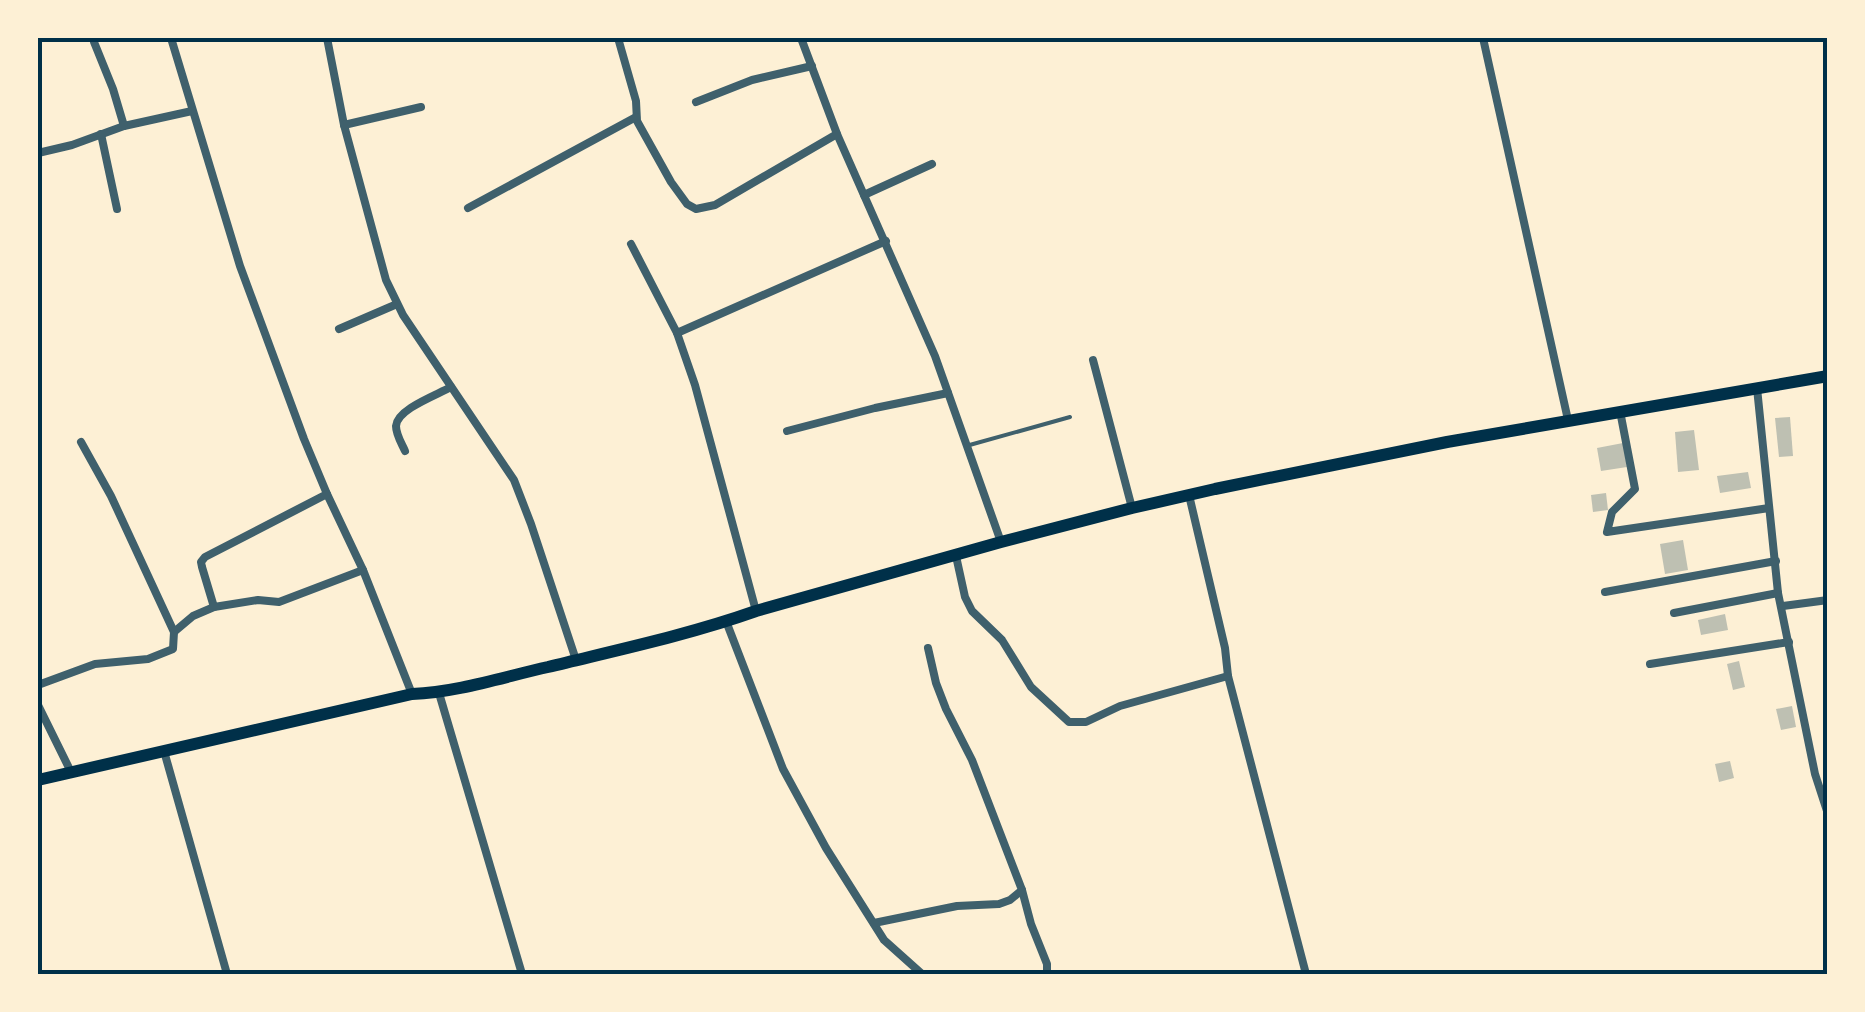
<svg xmlns="http://www.w3.org/2000/svg" width="1865" height="1012" viewBox="0 0 1865 1012" font-family="Helvetica,sans-serif">
	<style>
		.building { fill: #bec0b2 }
		.lines { fill: none; stroke-linecap: round; stroke-linejoin: round }
		.service { stroke: #3f606c; stroke-width: 4 }
		.minor { stroke: #3f606c; stroke-width: 8 }
		.primary { stroke: #003049; stroke-width: 12 }
		.neatline { fill: none; stroke: #003049; stroke-width: 4 }
	</style>
	<rect width="100%" height="100%" fill="#fdf0d5"/>
	<g class="building">
		<path d="M1790,417L1793,456L1779,457L1775,418Z"/>
		<path d="M1694,430L1699,470L1678,472L1675,432Z"/>
		<path d="M1623,443L1627,467L1601,471L1597,448Z"/>
		<path d="M1748,472L1751,488L1720,493L1717,476Z"/>
		<path d="M1606,493L1608,510L1593,512L1591,495Z"/>
		<path d="M1683,540L1688,570L1665,574L1660,544Z"/>
		<path d="M1725,614L1728,630L1701,635L1698,620Z"/>
		<path d="M1739,661L1745,687L1733,690L1727,664Z"/>
		<path d="M1792,706L1796,727L1781,730L1776,709Z"/>
		<path d="M1730,761L1734,778L1719,782L1715,764Z"/>
	</g>
	<g class="lines">
		<path class="service" d="M966,446L1070,417"/>
		<g class="minor">
			<path d="M171,38L240,266L304,439L327,494L363,570L412,694"/>
			<path d="M327,38L344,125L386,280L403,315L514,480L531,524L576,660"/>
			<path d="M618,38L636,101L637,121L671,182L687,204L696,209L715,205L837,134"/>
			<path d="M801,38L837,134L935,356L1001,542"/>
			<path d="M1483,38L1568,420"/>
			<path d="M696,102L752,80L812,66"/>
			<path d="M344,125L421,107"/>
			<path d="M124,126L192,111"/>
			<path d="M101,134L117,209"/>
			<path d="M38,153L72,145L124,126L113,89L94,42"/>
			<path d="M864,195L932,164"/>
			<path d="M468,208L636,117"/>
			<path d="M631,244L677,333L886,241"/>
			<path d="M339,329L397,304"/>
			<path d="M677,333L695,385L756,611"/>
			<path d="M1093,360L1132,508"/>
			<path d="M1757,388L1778,593L1815,774L1828,814"/>
			<path d="M1620,411L1635,489L1612,512L1607,532L1769,508"/>
			<path d="M787,431L875,408L948,393"/>
			<path d="M81,442L111,496L174,632"/>
			<path d="M405,451C402,444 396,435 396,426C397,409 437,395 451,387"/>
			<path d="M1189,495L1225,648L1228,676L1306,974"/>
			<path d="M956,556L965,597L972,611L1002,640L1031,687L1069,722H1086L1120,706L1228,676"/>
			<path d="M1605,592L1776,561"/>
			<path d="M1783,606L1828,600"/>
			<path d="M214,607L202,567L201,562L205,557L327,494"/>
			<path d="M1674,613L1778,593"/>
			<path d="M726,621L783,769L826,848L884,940L922,974"/>
			<path d="M1650,664L1789,642"/>
			<path d="M38,685L95,664L148,659L173,649L174,632L193,616L214,607L258,600L279,602L363,570"/>
			<path d="M439,693L522,974"/>
			<path d="M38,705L71,772"/>
			<path d="M164,751L227,974"/>
			<path d="M1022,890L1031,924L1047,964V974"/>
			<path d="M874,923L957,906L999,904L1010,900L1022,890L972,760L946,709L936,683L928,648"/>
			<path d="M38,971L39,974"/>
		</g>
		<path class="primary" d="M38,780L412,694C458,692 503,677 548,667C617,650 688,635 756,611L1001,542L1132,508L1215,489L1447,442L1828,376"/>
	</g>
	<rect width="1865" height="1012" fill="none" stroke="#fdf0d5" stroke-width="80"/>
	<rect x="40" y="40" width="1785" height="932" class="neatline"/>
</svg>
